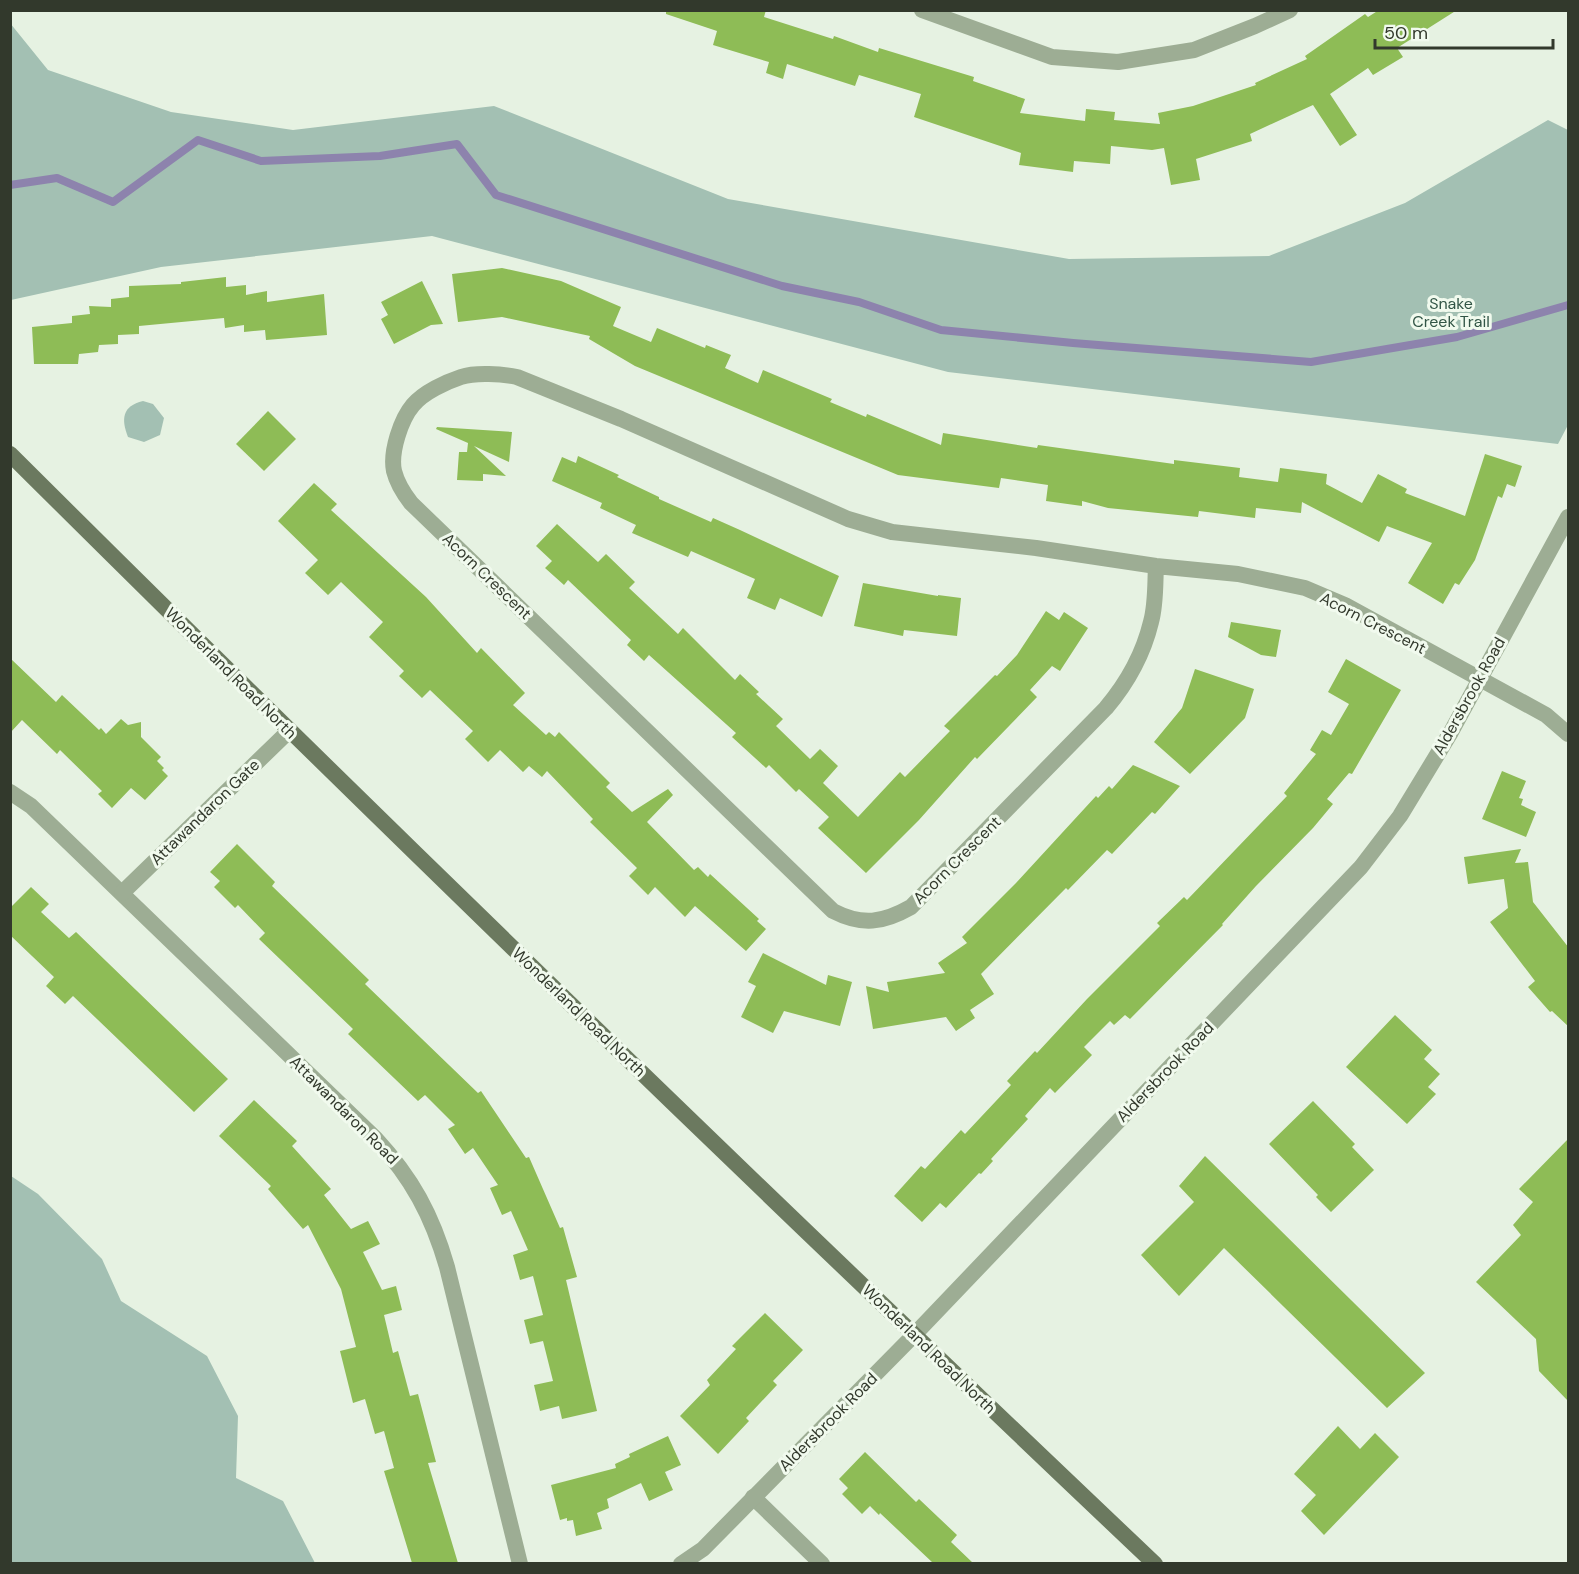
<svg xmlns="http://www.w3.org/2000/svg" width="1579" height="1574" viewBox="0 0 1579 1574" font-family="'DM Sans',sans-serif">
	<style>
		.green { fill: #a3c0b3 }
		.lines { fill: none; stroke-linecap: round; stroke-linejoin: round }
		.stream { stroke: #8d83ad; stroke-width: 8 }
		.building { fill: #8ebc56 }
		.minor { stroke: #9dad94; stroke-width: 16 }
		.tertiary { stroke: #9dad94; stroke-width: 16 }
		.primary { stroke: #6b795f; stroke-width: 16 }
		.labels { text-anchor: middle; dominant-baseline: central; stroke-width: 6; stroke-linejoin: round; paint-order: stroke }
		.park-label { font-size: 16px; fill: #325546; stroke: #f1faee }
		.street-label { font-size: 16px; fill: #32392c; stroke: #f1faee }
	</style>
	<rect width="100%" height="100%" fill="#e6f2e2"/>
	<g class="green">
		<path d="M10,23L48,70L171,112L293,130L494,106L728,199L1069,259L1269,256L1405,203L1548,120L1568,130V425L1558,444L948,372L432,236L161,267L11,300Z"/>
		<path d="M143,401L153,404L164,418L160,435L144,442L128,437C121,419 122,406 143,401Z"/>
		<path d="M11,1176L38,1194L102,1259L121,1301L207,1356L238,1416L236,1478L283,1501L315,1563H12Z"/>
	</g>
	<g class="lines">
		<path class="stream" d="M10,185L57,178L113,202L198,140L261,161L380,156L457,144L496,195L782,286L859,302L941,330L1073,343L1311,362L1457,337L1568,305"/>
	</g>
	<g class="building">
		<path d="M666,10H766L764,17L833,39L834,36L878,52L879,48L974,77L973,81L1025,99L1020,113L1085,121L1086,109L1115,112L1114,120L1160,124L1158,113L1193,106L1256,85L1255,83L1307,59L1305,56L1365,14L1368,17L1379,10H1457L1397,48L1403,57L1373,75L1368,68L1330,94L1357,135L1340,146L1313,105L1250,134L1252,141L1196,159L1200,180L1171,185L1164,148L1152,150L1111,146L1110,164L1074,161L1073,172L1019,165L1021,153L914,117L921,94L859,75L855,86L787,64L783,79L766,73L769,62L713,45L717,31L666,14Z"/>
		<path d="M502,268L561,281L621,307L613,326L651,342L657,328L705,348L706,345L731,355L725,368L758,383L763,370L832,399L830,402L866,417L867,414L941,445L943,433L1037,448L1038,445L1174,464V460L1240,468L1239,477L1278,482L1280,468L1327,474L1326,484L1362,503L1378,474L1407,489L1405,493L1465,516L1485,454L1522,466L1515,487L1507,484L1502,498L1498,496L1475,560L1459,585L1455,583L1443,604L1408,583L1432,543L1387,526L1379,542L1302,502L1301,513L1256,508L1255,518L1199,511L1198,517L1108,508L1082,501V506L1046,501L1048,485L1001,478L999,488L898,475L635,366L589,339L590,336L502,317L458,322L452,274Z"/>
		<path d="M226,277V287L246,285V295L267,291V302L324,294L327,335L266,340L265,330L244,332V325L225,328L224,318L139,326V334L118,335V344L99,345L98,352L79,354L78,364H34L32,327L72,323V316L90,314L89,306L111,307V299L129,297V286L181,284V282Z"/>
		<path d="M422,281L443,324L431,325L394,344L381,319L388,315L381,302Z"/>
		<path d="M268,411L296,439L264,471L236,444Z"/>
		<path d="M437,427L512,432L509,462L474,446L506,476L483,474V481L457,480L459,452H467L468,443L436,429Z"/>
		<path d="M578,456L619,475L617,477L659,497V499L711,522L713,518L740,530L839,576L822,617L780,598L775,610L747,598L755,579L691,551L688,557L632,533L636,525L600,508L602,503L552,481L562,457L576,463Z"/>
		<path d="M314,483L337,504L331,510L426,597L477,653L481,648L525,693L513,705L546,735L549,732L555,737L559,732L610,783L606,787L632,812L668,789L673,795L647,822L694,870L698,867L708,877L710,874L759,919L757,921L766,929L746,951L695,906L685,917L655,887L648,895L629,876L637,868L590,822L593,819L547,771L542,777L529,766L523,772L500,750L488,762L465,739L473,731L430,690L422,698L399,676L404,671L369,637L383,622L341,582L328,595L305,573L318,560L278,521Z"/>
		<path d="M557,524L598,562L606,554L635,582L629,588L678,634L683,628L735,680L740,674L759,692L756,694L783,719L776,726L810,759L820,749L838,766L823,783L858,817L900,772L905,777L950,731L944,726L995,675L997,676L1017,655L1046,611L1059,620L1064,612L1088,628L1060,671L1052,666L1030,690L1037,697L977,759L975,757L919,820L866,873L818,828L829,817L799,789L796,792L769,765L766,768L732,737L736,733L649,655L644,661L627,645L631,640L568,580L564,585L545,568L552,561L536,546Z"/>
		<path d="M863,583L938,596V595L961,598L957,636L904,630L903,636L854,626Z"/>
		<path d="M1231,622L1281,630L1276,657L1261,655L1228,637Z"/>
		<path d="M10,658L56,702L62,695L99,730L101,728L106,734L121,719L128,725L141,722V737L161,757L157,761L164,768L162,770L168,776L145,800L131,788L112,808L98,794L102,791L60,750L57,754L22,720L10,733Z"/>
		<path d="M1346,659L1401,690L1352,774L1349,773L1327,799L1333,804L1313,828L1256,886L1222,924L1223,925L1130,1019L1125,1015L1114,1025L1110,1021L1084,1047L1092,1055L1055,1093L1050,1088L1025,1116L1028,1119L991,1159L993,1161L981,1174L979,1173L946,1208L940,1203L922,1222L894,1196L921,1166L925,1169L961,1130L965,1134L1011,1085L1007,1081L1035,1051L1037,1053L1087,999L1160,926L1157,923L1184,897L1187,900L1287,796L1284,793L1316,754L1310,750L1322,730L1331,735L1349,704L1328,692Z"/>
		<path d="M1195,669L1254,689L1245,718L1190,774L1154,742L1182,708Z"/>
		<path d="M1133,765L1180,786L1155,814L1152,812L1112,854L1107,850L1068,890L1066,888L981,974L994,994L970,1010L975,1018L956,1031L946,1017L873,1029L866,986L889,992L887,982L945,973L938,963L967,943L962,937L1016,883L1096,796L1098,798L1109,786L1112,789Z"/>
		<path d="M1502,771L1526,781L1519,798L1523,799L1521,805L1536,812L1526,837L1482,819Z"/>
		<path d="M237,844L275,882L272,886L369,980L365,984L478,1093L481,1091L526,1158L529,1157L560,1228L563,1227L577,1277L566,1280L597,1411L562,1419L559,1406L540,1411L534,1385L553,1381L543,1341L530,1344L524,1320L543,1315L533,1276L520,1280L513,1255L528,1250L511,1211L502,1215L490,1188L498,1185L473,1148L465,1154L448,1129L455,1125L425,1095L418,1101L348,1034L353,1029L259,939L265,933L238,905L235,908L214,887L220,881L210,872Z"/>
		<path d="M1521,849L1515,863L1528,862L1533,902L1569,948V1027L1552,1011L1550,1012L1528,987L1535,981L1490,922L1508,908L1504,879L1468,884L1464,857Z"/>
		<path d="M31,887L49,904L41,912L69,938L76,932L228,1079L194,1112L73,996L65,1004L46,986L54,977L10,935V908Z"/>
		<path d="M763,953L826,985L828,975L852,982L840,1026L784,1011L773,1033L741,1017L756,986L748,982Z"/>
		<path d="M1395,1015L1432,1050L1424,1059L1440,1074L1428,1087L1436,1094L1407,1124L1346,1067Z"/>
		<path d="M254,1100L297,1141L292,1146L331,1189L324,1195L351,1229L368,1221L380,1244L363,1252L382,1290L396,1286L402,1310L384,1315L393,1353L398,1351L410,1396L418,1394L436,1462L428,1463L458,1563H412L384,1471L394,1468L384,1431L375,1434L365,1399L353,1403L340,1351L356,1347L341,1289L308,1225L303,1229L268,1189L271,1186L219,1136Z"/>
		<path d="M1313,1101L1355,1144L1352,1147L1374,1170L1331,1212L1316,1197L1318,1195L1269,1144Z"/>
		<path d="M1569,1138V1402L1539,1371L1536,1339L1476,1282L1521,1235L1513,1225L1533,1202L1519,1189Z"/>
		<path d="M1205,1156L1425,1373L1387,1408L1224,1248L1179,1296L1141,1255L1194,1202L1179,1186Z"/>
		<path d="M765,1313L803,1350L773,1381L777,1385L746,1418L749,1421L718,1454L680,1416L710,1385L707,1380L736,1349L732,1346Z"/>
		<path d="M1338,1426L1360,1449L1375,1433L1399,1457L1324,1535L1301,1511L1316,1495L1294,1474Z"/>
		<path d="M668,1436L681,1465L665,1472L673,1490L649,1501L641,1483L607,1499L609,1508L597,1513L602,1529L576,1536L573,1520L567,1521V1518L560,1520L551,1485L616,1468L615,1464L630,1457L629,1454Z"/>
		<path d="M865,1452L916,1502L919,1499L957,1535L951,1542L973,1563H933L880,1513L879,1515L870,1506L862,1514L842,1494L848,1488L839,1479Z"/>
	</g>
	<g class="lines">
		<g class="minor">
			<path d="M922,10L1052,57L1118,62L1194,50L1255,26L1290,10"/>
			<path d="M1156,566C1155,584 1156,604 1151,622C1143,655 1128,682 1106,708L911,907C883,923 862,926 833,911L411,503C404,494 397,483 394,471C390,452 401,419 413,405C424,392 446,382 461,377C476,372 502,374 517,377L621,419L848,519L892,532L1036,548L1156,566L1238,574L1305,588L1345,605L1546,715L1568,734"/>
			<path d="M10,792L31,806L375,1138C412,1178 432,1215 447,1267L520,1564"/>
			<path d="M122,893L289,731"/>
			<path d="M753,1497L822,1564"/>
			<path d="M681,1564L703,1549L914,1335"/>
		</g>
		<path class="tertiary" d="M914,1335L1361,867L1400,816L1451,732L1568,517"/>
		<path class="primary" d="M10,454C387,829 769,1198 1155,1564"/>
	</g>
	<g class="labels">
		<g class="park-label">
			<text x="1451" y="303">Snake<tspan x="1451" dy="18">Creek Trail</tspan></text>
		</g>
		<g class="street-label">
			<text transform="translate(487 576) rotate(44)">Acorn Crescent</text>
			<text transform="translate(1373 623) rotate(27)">Acorn Crescent</text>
			<text transform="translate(231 673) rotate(45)">Wonderland Road North</text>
			<text transform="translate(1469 696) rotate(-61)">Aldersbrook Road</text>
			<text transform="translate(205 812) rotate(-44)">Attawandaron Gate</text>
			<text transform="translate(957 860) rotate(-45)">Acorn Crescent</text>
			<text transform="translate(579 1012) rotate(44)">Wonderland Road North</text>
			<text transform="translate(1165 1072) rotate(-46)">Aldersbrook Road</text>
			<text transform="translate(344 1110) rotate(45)">Attawandaron Road</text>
			<text transform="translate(929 1349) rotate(44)">Wonderland Road North</text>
			<text transform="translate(828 1422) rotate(-45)">Aldersbrook Road</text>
		</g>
	</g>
	<rect width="1579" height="1574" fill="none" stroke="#32392c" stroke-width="24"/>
	<path d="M1375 39v9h178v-9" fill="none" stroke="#32392c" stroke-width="3"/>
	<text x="1384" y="39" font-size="18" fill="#32392c" stroke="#f1faee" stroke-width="4.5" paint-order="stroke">50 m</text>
</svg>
